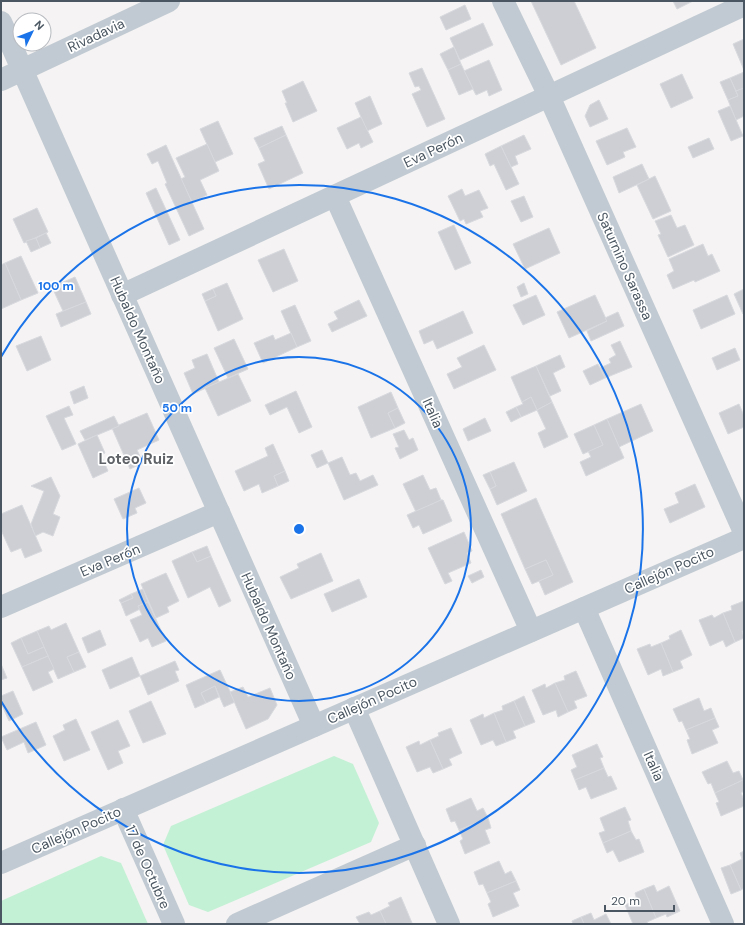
<svg xmlns="http://www.w3.org/2000/svg" width="745" height="925" viewBox="0 0 745 925" font-family="'DM Sans',sans-serif">
	<style>
		.green { fill: #c3f1d5 }
		.building { fill: #cdcfd5; stroke: #d7d9de }
		.lines { fill: none; stroke-linecap: round; stroke-linejoin: round }
		.street { stroke: #c1cad2; stroke-width: 22 }
		.ring { fill: none; stroke: #1a73e8; stroke-width: 2 }
		.labels { text-anchor: middle; dominant-baseline: central; stroke-width: 3.5; stroke-linejoin: round; paint-order: stroke }
		.street-label { font-size: 14px; fill: #4a5661; stroke: #fff }
		.neighbourhood-label { font-size: 15px; font-weight: bold; fill: #5f6368; stroke: #fff }
		.centre { fill: #1a73e8; stroke: #fff; stroke-width: 2 }
		.ring-label { font-size: 12px; text-anchor: middle; font-weight: bold; fill: #1a73e8; stroke: #fff; stroke-width: 3.5; stroke-linejoin: round; paint-order: stroke }
	</style>
	<rect width="100%" height="100%" fill="#f5f3f3"/>
	<g class="green">
		<path d="M334,756L353,764L379,823L371,842L208,912L189,905L163,845L171,826Z"/>
		<path d="M101,856L121,863L148,924H1V901Z"/>
	</g>
	<g class="building">
		<path d="M531,1H574L596,48L561,65Z"/>
		<path d="M673,1H693L677,9Z"/>
		<path d="M465,5L471,19L446,30L440,17Z"/>
		<path d="M483,23L493,45L460,60L450,38Z"/>
		<path d="M744,39V70L733,44Z"/>
		<path d="M454,47L461,64L448,70L440,54Z"/>
		<path d="M489,60L502,90L489,96L487,90L476,95L464,71Z"/>
		<path d="M461,64L473,89L459,95L448,70Z"/>
		<path d="M422,68L445,119L427,127L412,94L421,90L419,86L415,87L409,73Z"/>
		<path d="M744,72V88L736,91L730,78Z"/>
		<path d="M682,74L693,98L671,108L660,84Z"/>
		<path d="M730,78L738,96L728,100L720,82Z"/>
		<path d="M303,81L317,111L293,122L285,103H287L282,91Z"/>
		<path d="M744,88V116L736,120L728,100L738,96L736,91Z"/>
		<path d="M370,96L382,124L367,131L355,103Z"/>
		<path d="M599,100L608,119L590,127L585,116L590,105Z"/>
		<path d="M730,106L743,136L731,141L718,111Z"/>
		<path d="M361,117L373,142L361,148L359,143L347,149L337,128Z"/>
		<path d="M218,121L233,154L215,162L200,129Z"/>
		<path d="M282,126L286,135L259,148L254,138Z"/>
		<path d="M627,128L636,147L623,152L625,157L607,165L596,141Z"/>
		<path d="M286,135L303,173L269,189L258,164L265,161L259,148Z"/>
		<path d="M524,135L531,149L515,156L518,164L511,167L501,146Z"/>
		<path d="M709,138L714,149L693,158L688,147Z"/>
		<path d="M207,144L219,171L200,180L207,195L192,202L181,179L185,177L176,158Z"/>
		<path d="M166,145L204,229L189,236L165,184L167,183L158,161L152,164L147,154Z"/>
		<path d="M501,146L519,184L506,190L494,164L490,166L485,154Z"/>
		<path d="M642,164L649,179L619,193L613,177Z"/>
		<path d="M655,176L671,211L653,219L637,185Z"/>
		<path d="M156,188L180,240L169,245L146,193Z"/>
		<path d="M462,189L465,196L479,190L488,208L480,211L483,217L466,224L464,219L460,221L448,196Z"/>
		<path d="M524,196L533,217L521,222L511,201Z"/>
		<path d="M37,208L48,232L24,243L13,219Z"/>
		<path d="M671,215L677,228L685,225L694,245L668,257L658,235L661,234L655,221Z"/>
		<path d="M454,225L471,263L455,270L438,232Z"/>
		<path d="M549,228L560,253L525,269L513,244Z"/>
		<path d="M46,233L51,243L40,248L36,238Z"/>
		<path d="M36,238L40,248L31,252L26,241Z"/>
		<path d="M703,244L708,256L712,254L720,271L695,282L694,280L673,289L667,275L674,271L669,259Z"/>
		<path d="M284,249L298,281L273,292L258,260Z"/>
		<path d="M21,256L38,293L21,300L5,263Z"/>
		<path d="M5,263L21,300L1,309V265Z"/>
		<path d="M75,277L86,302L63,311L52,287Z"/>
		<path d="M227,283L243,319L218,331L205,301L216,296L213,289Z"/>
		<path d="M524,283L528,294L521,297L517,287Z"/>
		<path d="M213,289L216,296L205,301L202,294Z"/>
		<path d="M744,289V314H743L734,294Z"/>
		<path d="M536,295L545,315L523,325L513,305Z"/>
		<path d="M595,295L607,321L569,338L557,312Z"/>
		<path d="M727,295L735,314L701,329L693,310Z"/>
		<path d="M359,300L367,316L332,332L328,324L338,319L334,312Z"/>
		<path d="M86,302L91,314L61,327L56,314Z"/>
		<path d="M295,305L311,341L297,347L281,311Z"/>
		<path d="M463,311L473,333L437,349L433,340L424,344L419,331Z"/>
		<path d="M618,312L624,326L591,341L587,331L607,321L605,318Z"/>
		<path d="M291,333L297,347L263,363L254,343L273,335L275,340Z"/>
		<path d="M41,336L51,360L27,371L16,346Z"/>
		<path d="M234,339L248,369L228,378L214,348Z"/>
		<path d="M620,341L632,367L605,378L600,368L611,363L609,359L616,355L611,345Z"/>
		<path d="M484,345L496,370L454,389L447,374L462,367L457,358Z"/>
		<path d="M735,348L740,360L717,370L712,358Z"/>
		<path d="M207,354L219,382L193,394L184,373L195,368L192,360Z"/>
		<path d="M560,355L565,367L553,373L561,391L550,396L536,366Z"/>
		<path d="M598,364L605,378L590,385L583,371Z"/>
		<path d="M536,366L552,402L537,410L531,397L522,402L511,377Z"/>
		<path d="M238,374L251,401L218,416L205,388Z"/>
		<path d="M84,386L88,398L74,404L70,392Z"/>
		<path d="M296,391L312,427L299,433L287,407L270,415L265,405Z"/>
		<path d="M391,392L398,408L388,413L395,428L371,438L358,407Z"/>
		<path d="M531,397L537,410L521,417L516,407L523,404L522,402Z"/>
		<path d="M552,402L568,437L544,448L538,433L546,429L537,410Z"/>
		<path d="M641,404L653,431L619,447L607,419Z"/>
		<path d="M739,404L744,416V427L728,434L719,413Z"/>
		<path d="M69,406L73,415L64,418L76,444L62,450L46,416Z"/>
		<path d="M516,407L521,417L511,422L506,412Z"/>
		<path d="M398,408L405,423L395,428L388,413Z"/>
		<path d="M147,413L159,440L137,450L143,463L130,469L112,428Z"/>
		<path d="M114,416L119,426L85,440L80,431Z"/>
		<path d="M485,418L491,431L468,441L463,429Z"/>
		<path d="M607,419L624,458L586,476L580,462L591,457L588,451L603,445L594,425Z"/>
		<path d="M594,425L603,445L583,454L574,434Z"/>
		<path d="M404,430L409,440L413,438L418,450L400,459L395,448L399,447L393,434Z"/>
		<path d="M97,435L105,453L101,455L108,471L93,478L78,444Z"/>
		<path d="M273,444L285,471L274,476L278,486L262,493L259,484L244,491L235,471L268,456L265,448Z"/>
		<path d="M322,450L328,463L317,468L311,455Z"/>
		<path d="M342,457L350,475L356,473L360,481L373,475L378,485L344,500L328,463Z"/>
		<path d="M514,462L527,491L497,505L490,489L496,486L490,472Z"/>
		<path d="M285,471L289,481L278,486L274,476Z"/>
		<path d="M490,472L496,486L490,489L483,475Z"/>
		<path d="M423,475L430,490L436,488L441,500L416,512L403,484Z"/>
		<path d="M51,477L60,496L53,514L60,517L53,536L43,532L35,536L31,524L44,491L31,486Z"/>
		<path d="M695,484L705,507L670,523L664,509L679,503L675,493Z"/>
		<path d="M139,488L146,503L135,508L137,513L123,519L114,499Z"/>
		<path d="M536,498L573,582L545,595L539,581L553,575L546,560L525,569L501,514Z"/>
		<path d="M441,500H443L452,521L423,534L419,525L413,528L407,515Z"/>
		<path d="M22,505L42,551L25,558L21,548L11,552L1,530V514Z"/>
		<path d="M464,532L472,551L467,553L471,563L448,573L452,581L445,584L428,548Z"/>
		<path d="M207,546L211,556L197,562L192,552Z"/>
		<path d="M192,552L197,562L211,556L231,601L219,607L210,587L188,598L172,561Z"/>
		<path d="M321,553L333,581L291,599L280,577L299,568L297,564Z"/>
		<path d="M546,560L553,575L532,584L525,569Z"/>
		<path d="M481,570L484,577L472,583L468,576Z"/>
		<path d="M166,573L179,601L167,607L169,612L156,618L141,584Z"/>
		<path d="M359,579L367,597L332,612L324,594Z"/>
		<path d="M143,589L148,602L138,606L140,609L126,616L121,603L133,598L131,594Z"/>
		<path d="M131,594L133,598L121,603L119,600Z"/>
		<path d="M744,601V631H742L744,638L735,642L723,613L732,610L731,606Z"/>
		<path d="M148,602L166,641L152,647L148,638L140,642L130,620L142,615L138,606Z"/>
		<path d="M723,613L735,642L726,647L723,640L710,646L699,620L712,615L714,618Z"/>
		<path d="M66,623L79,652L67,657L74,672L58,679L37,631L49,626L51,630Z"/>
		<path d="M100,630L106,645L88,653L82,638Z"/>
		<path d="M681,630L692,655L680,661L683,668L673,672L661,643L670,639L669,636Z"/>
		<path d="M37,631L44,647L28,654L21,638Z"/>
		<path d="M21,638L28,654L44,647L48,656L22,667L11,643Z"/>
		<path d="M661,643L673,672L663,676L661,669L648,675L637,649L650,644L651,647Z"/>
		<path d="M79,652L86,667L74,672L67,657Z"/>
		<path d="M48,656L54,669L48,672L53,682L33,691L22,667Z"/>
		<path d="M132,657L140,676L110,689L102,670Z"/>
		<path d="M175,661L179,670L175,671L179,681L148,695L140,676Z"/>
		<path d="M1,664L7,678L1,680Z"/>
		<path d="M220,670L235,702L224,707L215,686L201,693L206,703L195,708L186,685Z"/>
		<path d="M576,671L587,696L574,701L577,708L568,712L555,683L565,680L564,676Z"/>
		<path d="M555,683L568,712L558,717L556,710L543,715L532,690L545,684L546,688Z"/>
		<path d="M215,686L219,697L206,703L201,693Z"/>
		<path d="M243,687L248,697L270,688L277,705L268,719L246,729L230,692Z"/>
		<path d="M13,691L23,714L9,721L1,703V696Z"/>
		<path d="M524,696L535,722L525,726L514,701Z"/>
		<path d="M699,698L704,711L711,708L715,718L686,730L682,721L679,722L673,709Z"/>
		<path d="M151,701L166,734L143,743L129,711Z"/>
		<path d="M514,701L525,726L513,731L516,738L506,742L494,713L503,710L502,706Z"/>
		<path d="M494,713L506,742L496,746L493,740L481,745L470,720L483,714L484,718Z"/>
		<path d="M715,718L719,727L712,730L718,743L692,754L687,740L690,739L686,730Z"/>
		<path d="M76,719L90,750L64,761L53,736L65,730L63,725Z"/>
		<path d="M118,720L130,746L118,751L123,763L108,770L91,732Z"/>
		<path d="M36,722L46,745L28,753L24,742L7,750L1,737Z"/>
		<path d="M451,728L462,753L449,759L452,765L443,769L430,740L439,736L438,733Z"/>
		<path d="M430,740L443,769L433,773L430,767L417,772L406,747L419,741L420,745Z"/>
		<path d="M597,744L603,757L600,758L604,768L575,780L571,770L577,767L572,755Z"/>
		<path d="M727,761L733,773L739,771L743,780L715,793L711,783L708,784L702,772Z"/>
		<path d="M604,768L608,777L611,776L617,789L591,799L586,787L579,790L575,780Z"/>
		<path d="M743,780L744,791L741,793L744,800V806L721,816L716,803L719,802L715,793Z"/>
		<path d="M471,798L477,811L483,808L488,818L459,830L455,821L451,822L446,809Z"/>
		<path d="M625,807L631,820L628,821L631,831L603,843L599,833L605,831L600,818Z"/>
		<path d="M488,818L491,828L485,830L490,843L465,854L460,841L463,839L459,830Z"/>
		<path d="M631,831L636,840L639,839L644,852L619,862L613,850L607,853L603,843Z"/>
		<path d="M744,851V888L741,890L730,865L742,859L740,853Z"/>
		<path d="M499,861L505,874L511,871L516,881L487,893L483,884L479,885L474,872Z"/>
		<path d="M730,865L741,890L731,894L721,868Z"/>
		<path d="M516,881L520,890L513,893L519,906L493,917L488,904L491,902L487,893Z"/>
		<path d="M654,885L657,892L669,886L680,911L667,917L666,914L656,918L644,889Z"/>
		<path d="M644,889L656,918L647,922L648,924H633L625,905L637,900L635,893Z"/>
		<path d="M401,897L412,923L386,924L380,911L390,906L388,903Z"/>
		<path d="M380,911L386,924H360L356,917L369,912L371,915Z"/>
		<path d="M591,913L594,920L606,914L611,924H584L581,917Z"/>
		<path d="M581,917L584,924H573L572,921Z"/>
	</g>
	<g class="lines">
		<g class="street">
			<path d="M503,1L549,96L744,532"/>
			<path d="M1,22L314,726"/>
			<path d="M1,80L169,1"/>
			<path d="M335,196L531,631"/>
			<path d="M122,295L744,5"/>
			<path d="M1,607L219,512"/>
			<path d="M584,608L723,924"/>
			<path d="M354,708L449,924"/>
			<path d="M123,809L174,924"/>
			<path d="M1,863L744,538"/>
			<path d="M237,924L415,845"/>
		</g>
	</g>
	<g class="ring">
		<circle cx="299" cy="529" r="172"/>
		<path d="M1 357A344 344 0 1 1 1 701"/>
	</g>
	<g class="labels">
		<g class="street-label">
			<text transform="translate(96 35) rotate(-25)">Rivadavia</text>
			<text transform="translate(433 150) rotate(-25)">Eva Perón</text>
			<text transform="translate(625 266) rotate(66)">Saturnino Sarassa</text>
			<text transform="translate(138 330) rotate(66)">Hubaldo Montaño</text>
			<text transform="translate(433 413) rotate(66)">Italia</text>
			<text transform="translate(110 560) rotate(-23)">Eva Perón</text>
			<text transform="translate(669 570) rotate(-24)">Callejón Pocito</text>
			<text transform="translate(269 626) rotate(66)">Hubaldo Montaño</text>
			<text transform="translate(372 700) rotate(-24)">Callejón Pocito</text>
			<text transform="translate(654 766) rotate(66)">Italia</text>
			<text transform="translate(76 830) rotate(-24)">Callejón Pocito</text>
			<text transform="translate(148 867) rotate(66)">17 de Octubre</text>
		</g>
		<g class="neighbourhood-label">
			<text x="136" y="459">Loteo Ruiz</text>
		</g>
	</g>
	<circle cx="299" cy="529" r="6" class="centre"/>
	<g class="ring-label">
		<text x="56" y="290">100 m</text>
		<text x="177" y="412">50 m</text>
	</g>
	<rect width="745" height="925" fill="none" stroke="#4a5661" stroke-width="4"/>
	<g transform="translate(32 32) rotate(47)"><circle r="19" fill="#ffffff" stroke="#b7bbc0"/>
	<path d="M0-3L7 15L0 10L-7 15Z" fill="#1a73e8"/>
	<text y="-6" font-size="11" font-weight="bold" text-anchor="middle" fill="#4a5661">N</text>
	</g>
	<path d="M605 905v6h69v-6" fill="none" stroke="#4a5661" stroke-width="2"/>
	<text x="611" y="905" font-size="12" fill="#4a5661" stroke="#ffffff" stroke-width="3" paint-order="stroke">20 m</text>
</svg>
